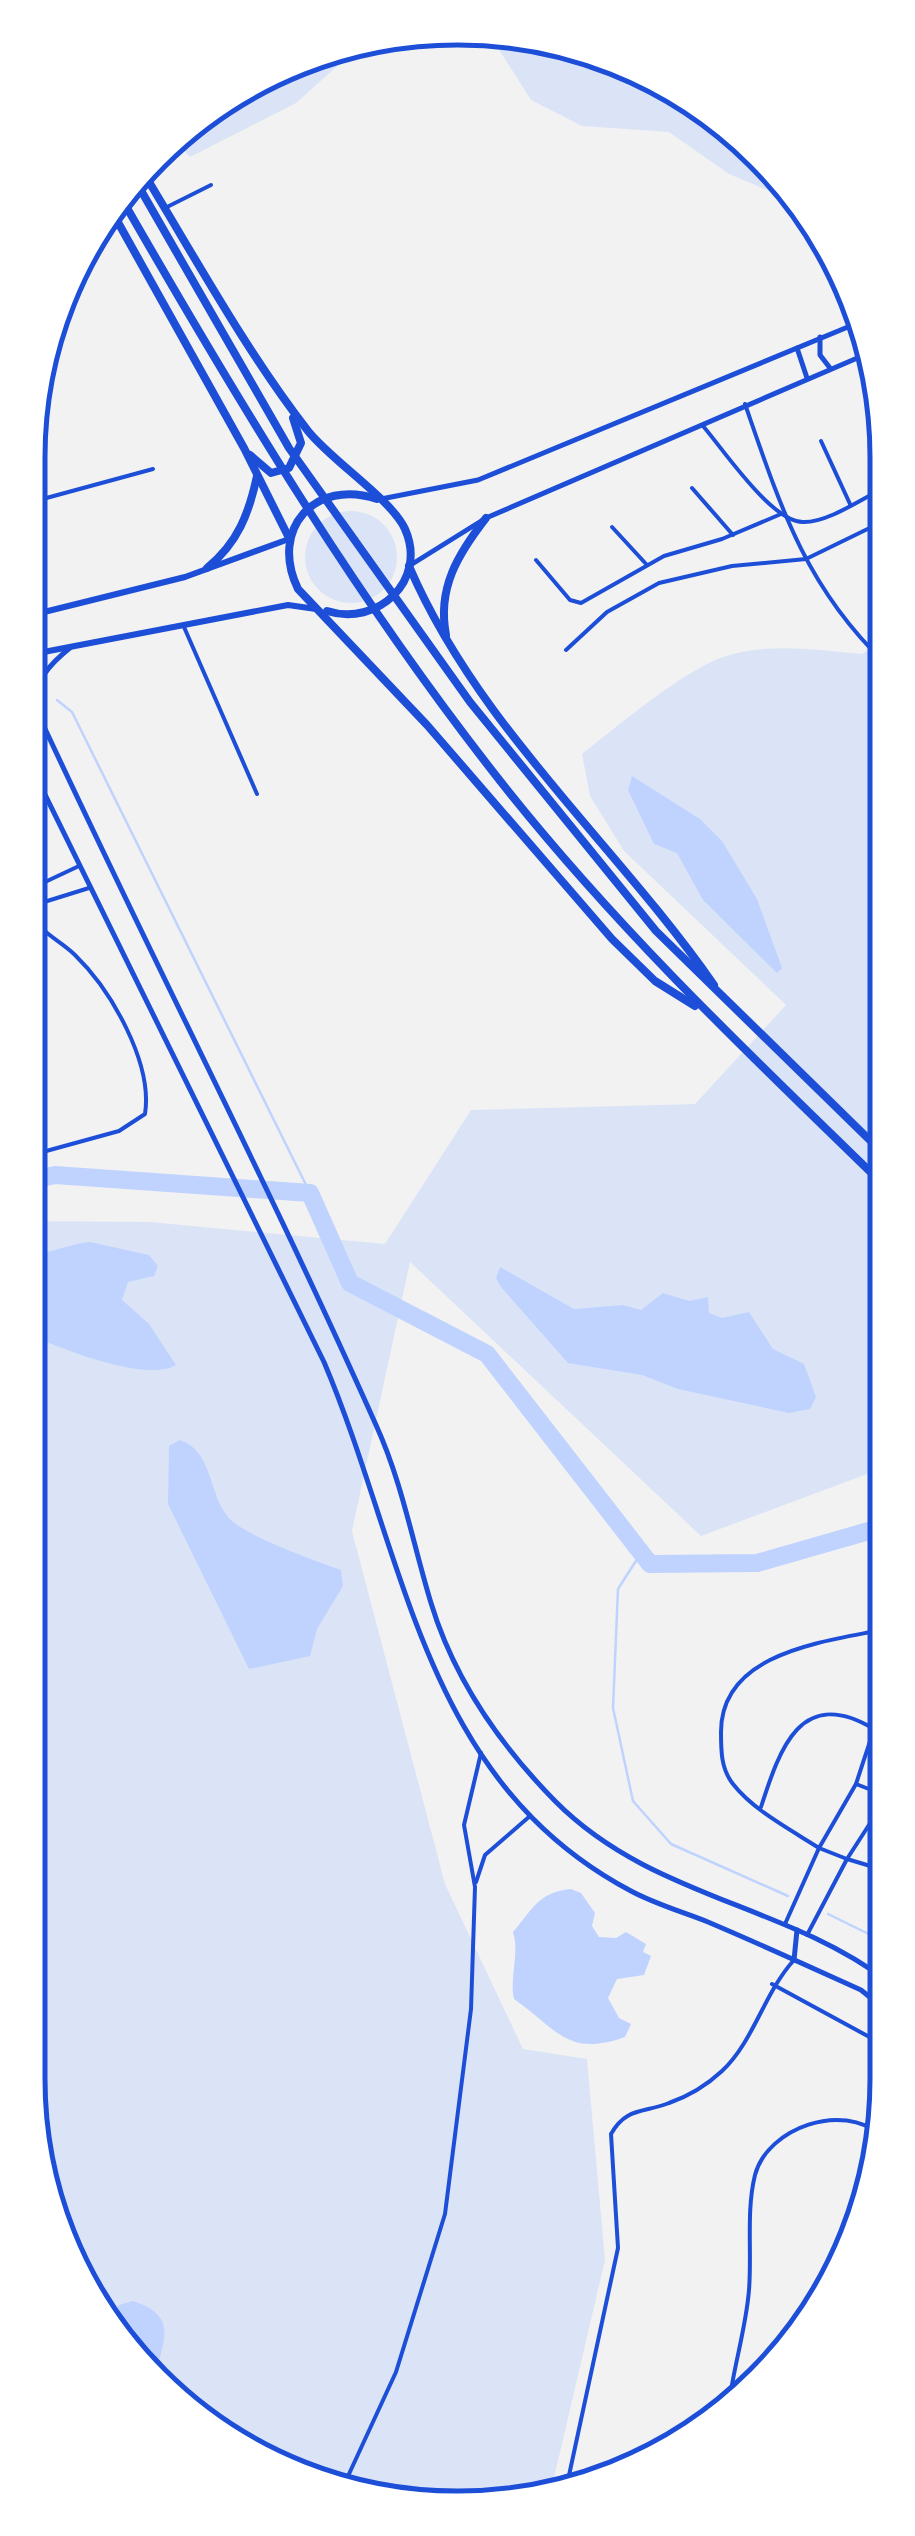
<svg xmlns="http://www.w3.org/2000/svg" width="915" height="2536" viewBox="0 0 915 2536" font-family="'DM Sans',sans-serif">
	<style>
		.green { fill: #dbe4f7 }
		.water { fill: #bfd3fe }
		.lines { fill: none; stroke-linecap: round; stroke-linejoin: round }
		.stream { stroke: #bfd3fe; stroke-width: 2.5 }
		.river { stroke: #bfd3fe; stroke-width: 18 }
		.minor { stroke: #1d4ed8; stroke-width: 4 }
		.tertiary { stroke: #1d4ed8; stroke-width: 5 }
		.secondary { stroke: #1d4ed8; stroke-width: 6 }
		.trunk { stroke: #1d4ed8; stroke-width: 8 }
		.rim { fill: none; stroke: #1d4ed8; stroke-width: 5 }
	</style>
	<rect width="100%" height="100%" fill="#f2f2f2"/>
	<g class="green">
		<path d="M491,37C515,39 544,36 568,42C648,61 755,136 800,204L729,174L669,132L582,126L531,100Z"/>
		<path d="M362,44L296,103L190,157L177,143L242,85Z"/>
		<circle cx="351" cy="557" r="46"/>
		<path d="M884,638L886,1467L701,1536L410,1262L352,1531L445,1884L523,2049L587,2059L605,2260L550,2495L402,2505L267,2464L135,2362L60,2243L28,2078V1221L150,1222L385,1244L471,1110L695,1104L786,1005L624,851L590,796L582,754C616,727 683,671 723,657C766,642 818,650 862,654Z"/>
	</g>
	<g class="water">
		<path d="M632,776L700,819L722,841L757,899L782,968L777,973L703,900L677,853L654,844L628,790Z"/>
		<path d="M90,1242L149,1255L158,1266L154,1276L128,1282L122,1300L149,1324L176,1365C146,1383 59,1348 28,1334V1254C51,1254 68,1244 90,1242Z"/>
		<path d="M500,1267L574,1309L623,1305L641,1310L663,1293L689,1301L708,1297L709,1313L722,1318L749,1312L773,1349L804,1364L816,1397L810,1409L789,1413L678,1389L642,1375L568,1363L501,1287L496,1278Z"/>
		<path d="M180,1440C213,1451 208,1493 228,1517C244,1536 316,1561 341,1570L343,1586L317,1629L310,1656L249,1669L168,1504L169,1446Z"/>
		<path d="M571,1889L581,1893L595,1913L592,1926L599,1937L616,1938L626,1932L646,1944L643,1952L651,1956L644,1975L617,1979L608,1998L619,2018L631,2024L625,2037C567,2058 556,2028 514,1999C509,1976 520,1955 513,1932C531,1912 537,1892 571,1889Z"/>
		<path d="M133,2301C179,2316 164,2341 154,2378L135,2362L107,2317L119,2305Z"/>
	</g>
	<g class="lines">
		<g class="stream">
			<path d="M57,700L72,712L310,1193"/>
			<path d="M641,1553L618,1589L613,1708L633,1801L671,1844L788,1896"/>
			<path d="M828,1914L887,1943"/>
		</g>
		<path class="river" d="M28,1181L55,1175L310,1193L350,1283L487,1354L650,1564L757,1563L886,1526"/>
		<g class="minor">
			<path d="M165,208L211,185"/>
			<path d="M745,404C780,505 805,586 884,662"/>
			<path d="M703,426C723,449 773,524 804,522C829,522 861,499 884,488"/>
			<path d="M821,441L850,504"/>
			<path d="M692,488L733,535"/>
			<path d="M28,503L153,469"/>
			<path d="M612,527L647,565"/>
			<path d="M536,560L570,600L581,603L664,556L722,539L781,514"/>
			<path d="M184,627L257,794"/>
			<path d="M566,650L607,612L659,583L732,566L806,559L884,521"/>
			<path d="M28,890L79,866"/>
			<path d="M28,907C38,933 56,937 75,955C111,990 153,1063 145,1114L119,1131L28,1156"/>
			<path d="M28,907L89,888"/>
			<path d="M886,1629L881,1630L887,1638"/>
			<path d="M874,1729L887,1734"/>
			<path d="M887,1796L856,1784L819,1848L847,1859L887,1797"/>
			<path d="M761,1807C780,1748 801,1685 874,1729L856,1784"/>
			<path d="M476,1882L485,1855L530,1816"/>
			<path d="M785,1924L819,1848C791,1830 753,1810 733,1784C721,1769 721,1751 721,1732C721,1653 822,1642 881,1630"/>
			<path d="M807,1935L847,1859L887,1871"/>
			<path d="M772,1984L886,2046"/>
			<path d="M729,2403C734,2365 746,2328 749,2290C752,2253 746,2211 755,2175C768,2127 843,2102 880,2135"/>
			<path d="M343,2487L396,2372L445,2214L471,2009L475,1887L464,1825L481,1753"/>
			<path d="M565,2494L618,2248L611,2134C626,2107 644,2113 669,2103C689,2096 707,2085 722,2071C754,2041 764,1993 794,1960"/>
		</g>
		<g class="tertiary">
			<path d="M820,337V355L830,368"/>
			<path d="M797,348L807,378"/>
			<path d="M381,499L478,480L860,322"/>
			<path d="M409,566L486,518L869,353"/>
			<path d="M28,692C141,938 266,1178 376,1425C402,1482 413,1544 431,1603C454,1679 500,1745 555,1801C651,1898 784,1903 887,1981"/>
			<path d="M36,707C35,679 50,664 71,647"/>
			<path d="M28,760L324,1362C407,1558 422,1780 631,1891C655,1904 683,1912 708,1922C760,1944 810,1967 861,1990L887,2011"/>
			<path d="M794,1960L797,1930"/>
		</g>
		<g class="secondary">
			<path d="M28,616L185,577L289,539"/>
			<path d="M28,655L288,605L316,609"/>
		</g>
		<g class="trunk">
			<path d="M143,172C196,259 246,351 308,431C332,461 392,500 405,529C428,581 377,627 327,611"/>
			<path d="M135,180L289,448L470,702L656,931L885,1155"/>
			<path d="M119,194C236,398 355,597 501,782C617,929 752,1057 885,1186"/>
			<path d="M110,208L244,448L289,538"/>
			<path d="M250,455L271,473L289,468L301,443L293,418"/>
			<path d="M377,499C315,478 269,529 298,589L427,725L612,939L655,981L695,1006"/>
			<path d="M409,566C478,727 616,844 714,985"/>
			<path d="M207,568C238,543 249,513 257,476"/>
			<path d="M446,635C437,588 458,554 486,518"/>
		</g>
	</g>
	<path d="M0 0H915V2536H0ZM457 45H458A412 412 0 0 1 870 457V2079A412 412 0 0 1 458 2491H457A412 412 0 0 1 45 2079V457A412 412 0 0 1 457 45Z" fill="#fff" fill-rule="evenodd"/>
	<path class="rim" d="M457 45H458A412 412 0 0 1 870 457V2079A412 412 0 0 1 458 2491H457A412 412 0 0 1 45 2079V457A412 412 0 0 1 457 45Z"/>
</svg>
